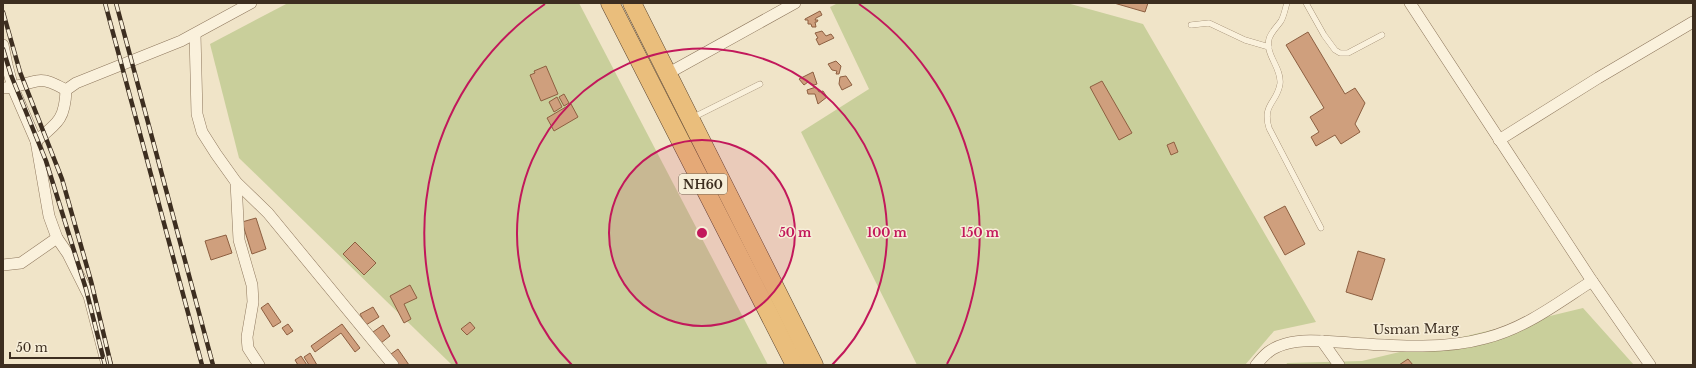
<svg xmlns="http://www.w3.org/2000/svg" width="1696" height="368" viewBox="0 0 1696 368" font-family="'Libre Baskerville',serif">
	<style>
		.green { fill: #c9cf9b }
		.building { fill: #cf9f7d; stroke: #8d5f41 }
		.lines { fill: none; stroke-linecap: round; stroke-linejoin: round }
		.service-casing { stroke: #8d765c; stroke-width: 6 }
		.minor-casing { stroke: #8d765c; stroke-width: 12 }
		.trunk-casing { stroke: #5b4430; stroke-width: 19 }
		.service { stroke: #faf1dc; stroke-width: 5.5 }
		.minor { stroke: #faf1dc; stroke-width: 11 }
		.trunk { stroke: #eabe7c; stroke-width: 18 }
		.rail-casing { stroke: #3d2e20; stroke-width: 4.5 }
		.rail { stroke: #f7eed8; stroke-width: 3; stroke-dasharray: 9; stroke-linecap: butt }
		.ring { fill: none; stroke: #c2185b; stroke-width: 2 }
		.labels { text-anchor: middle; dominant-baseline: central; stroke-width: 3; stroke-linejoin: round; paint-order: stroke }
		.shield { fill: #f7eed8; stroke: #756857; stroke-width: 1 }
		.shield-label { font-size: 12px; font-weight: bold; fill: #3d2e20 }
		.street-label { font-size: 13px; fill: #3d2e20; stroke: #f7eed8 }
		.centre { fill: #c2185b; stroke: #f7eed8; stroke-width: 2 }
		.ring-label { font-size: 12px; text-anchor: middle; font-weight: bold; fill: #c2185b; stroke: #f7eed8; stroke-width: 3; stroke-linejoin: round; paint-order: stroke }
	</style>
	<rect width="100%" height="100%" fill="#f0e4c8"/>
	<g class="green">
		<path d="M288,3H579L768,365H452L239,158L210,44Z"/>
		<path d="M838,3H1067L1143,24L1316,322L1274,331L1245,365H917L801,132L869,89L830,7Z"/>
		<path d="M1583,308L1634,365H1286L1287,363L1362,361Z"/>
	</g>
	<g class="building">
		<path d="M1114,3H1148L1145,12Z"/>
		<path d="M820,11L822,15L816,18L815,20H818L817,22H815L816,27H812L811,24H808V20H805V19Z"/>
		<path d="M822,31L826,36L831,34L834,38L819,45L816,39L818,38L815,33Z"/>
		<path d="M1308,32L1345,94L1355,88L1365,103L1355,124L1360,132L1341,144L1335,135L1316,146L1311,137L1319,132L1310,117L1324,108L1286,45Z"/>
		<path d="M836,61L841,66L839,74H836L837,71L832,70L828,64Z"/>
		<path d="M546,66L558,94L541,101L530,75L535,73L534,71Z"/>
		<path d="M813,72L817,84L814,85L808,82L804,85L799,79Z"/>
		<path d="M846,76L852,85L842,90L839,84L840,77Z"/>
		<path d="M1102,81L1132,133L1119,140L1090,87Z"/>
		<path d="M816,87L819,92L823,91L827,97L818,104L815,94H808L807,90Z"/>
		<path d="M564,94L569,103L564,106L559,97Z"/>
		<path d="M557,97L562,107L554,112L549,102Z"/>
		<path d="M571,104L578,117L554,131L547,118Z"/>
		<path d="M1174,142L1178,152L1171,155L1167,145Z"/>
		<path d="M1285,206L1305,244L1285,255L1264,217Z"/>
		<path d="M256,218L266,249L252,254L242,222Z"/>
		<path d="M226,235L232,253L211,260L205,241Z"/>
		<path d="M355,242L376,263L364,275L343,254Z"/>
		<path d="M1358,251L1385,259L1372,300L1346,292Z"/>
		<path d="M410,285L417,298L404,304L411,319L404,323L390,296Z"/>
		<path d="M268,303L281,322L273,327L261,308Z"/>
		<path d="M373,307L379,317L366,325L360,314Z"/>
		<path d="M470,322L475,328L467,335L461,329Z"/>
		<path d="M288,324L293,331L287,335L282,328Z"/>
		<path d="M342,324L360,348L355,352L341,333L315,352L311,346Z"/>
		<path d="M383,325L390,336L381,343L373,332Z"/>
		<path d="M398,349L409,365H399L391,354Z"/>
		<path d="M310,353L317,365H309L304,357Z"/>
		<path d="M301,356L307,365H298L295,360Z"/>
		<path d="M1408,359L1413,365H1399Z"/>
	</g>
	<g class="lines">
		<defs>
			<g id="service">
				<path d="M1287,3C1285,9 1284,16 1281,21C1277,27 1271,32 1269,39C1265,55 1282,68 1280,84C1277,103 1262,104 1269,128L1321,228"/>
				<path d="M1306,3L1324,35L1335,50L1340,53H1348L1382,35"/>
				<path d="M1191,25L1209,23L1245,40L1269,47"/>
				<path d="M692,118L760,84"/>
			</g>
			<g id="minor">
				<path d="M1410,3L1592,281L1650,365"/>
				<path d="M195,34L197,114L202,132L216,154L236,182L268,213L393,365"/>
				<path d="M3,45L7,65L13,88L36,141L49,216L57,238L21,263L3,265"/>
				<path d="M667,74L795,3"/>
				<path d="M3,88C15,88 25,83 37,81C47,79 57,85 66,90"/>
				<path d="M1499,140L1598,78L1693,22"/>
				<path d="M36,141C58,123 65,119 66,90L76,83L181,41L251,3"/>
				<path d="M236,182L239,240L252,285L253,302L247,337L248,348L259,365"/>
				<path d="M57,238L68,254L89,296L107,365"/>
				<path d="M1322,341L1339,365"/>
				<path d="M1256,365C1265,354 1271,348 1285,344C1305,338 1330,342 1351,343C1396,346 1443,350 1486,338C1526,328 1559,302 1592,281"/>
			</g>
			<g id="trunk">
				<path d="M610,3L795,365"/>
				<path d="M632,3L814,365"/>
			</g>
		</defs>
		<use href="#service" class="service-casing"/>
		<use href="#minor" class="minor-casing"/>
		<use href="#trunk" class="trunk-casing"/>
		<use href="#service" class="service"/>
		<use href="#minor" class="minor"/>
		<use href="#trunk" class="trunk"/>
		<defs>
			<g id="rail">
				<path d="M105,3L202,365"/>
				<path d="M116,3L213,365"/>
				<path d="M3,12L20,72L62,179L91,281L111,365"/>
				<path d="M3,49L11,75L46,161L86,289L105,365"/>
			</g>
		</defs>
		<use href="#rail" class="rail-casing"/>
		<use href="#rail" class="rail"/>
	</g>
	<circle cx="702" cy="233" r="93" fill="#c2185b" fill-opacity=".12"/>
	<g class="ring">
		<circle cx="702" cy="233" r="93"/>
		<path d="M572 365A185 185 0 1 1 832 365"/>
		<path d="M457 364A278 278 0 0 1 545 4M859 4A278 278 0 0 1 947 364"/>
	</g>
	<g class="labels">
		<rect class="shield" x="679" y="174" width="48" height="20" rx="3"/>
		<g class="shield-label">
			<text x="703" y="184">NH60</text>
		</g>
		<g class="street-label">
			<text transform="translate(1416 329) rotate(-1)">Usman Marg</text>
		</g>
	</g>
	<circle cx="702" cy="233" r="6" class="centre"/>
	<g class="ring-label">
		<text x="795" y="237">50 m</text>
		<text x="887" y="237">100 m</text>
		<text x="980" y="237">150 m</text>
	</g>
	<rect width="1696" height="368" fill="none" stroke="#3d2e20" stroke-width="8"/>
	<path d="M10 352v6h93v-6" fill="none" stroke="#3d2e20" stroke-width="2"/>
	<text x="16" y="352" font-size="12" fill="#3d2e20" stroke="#f7eed8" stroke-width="3" paint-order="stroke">50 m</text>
</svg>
